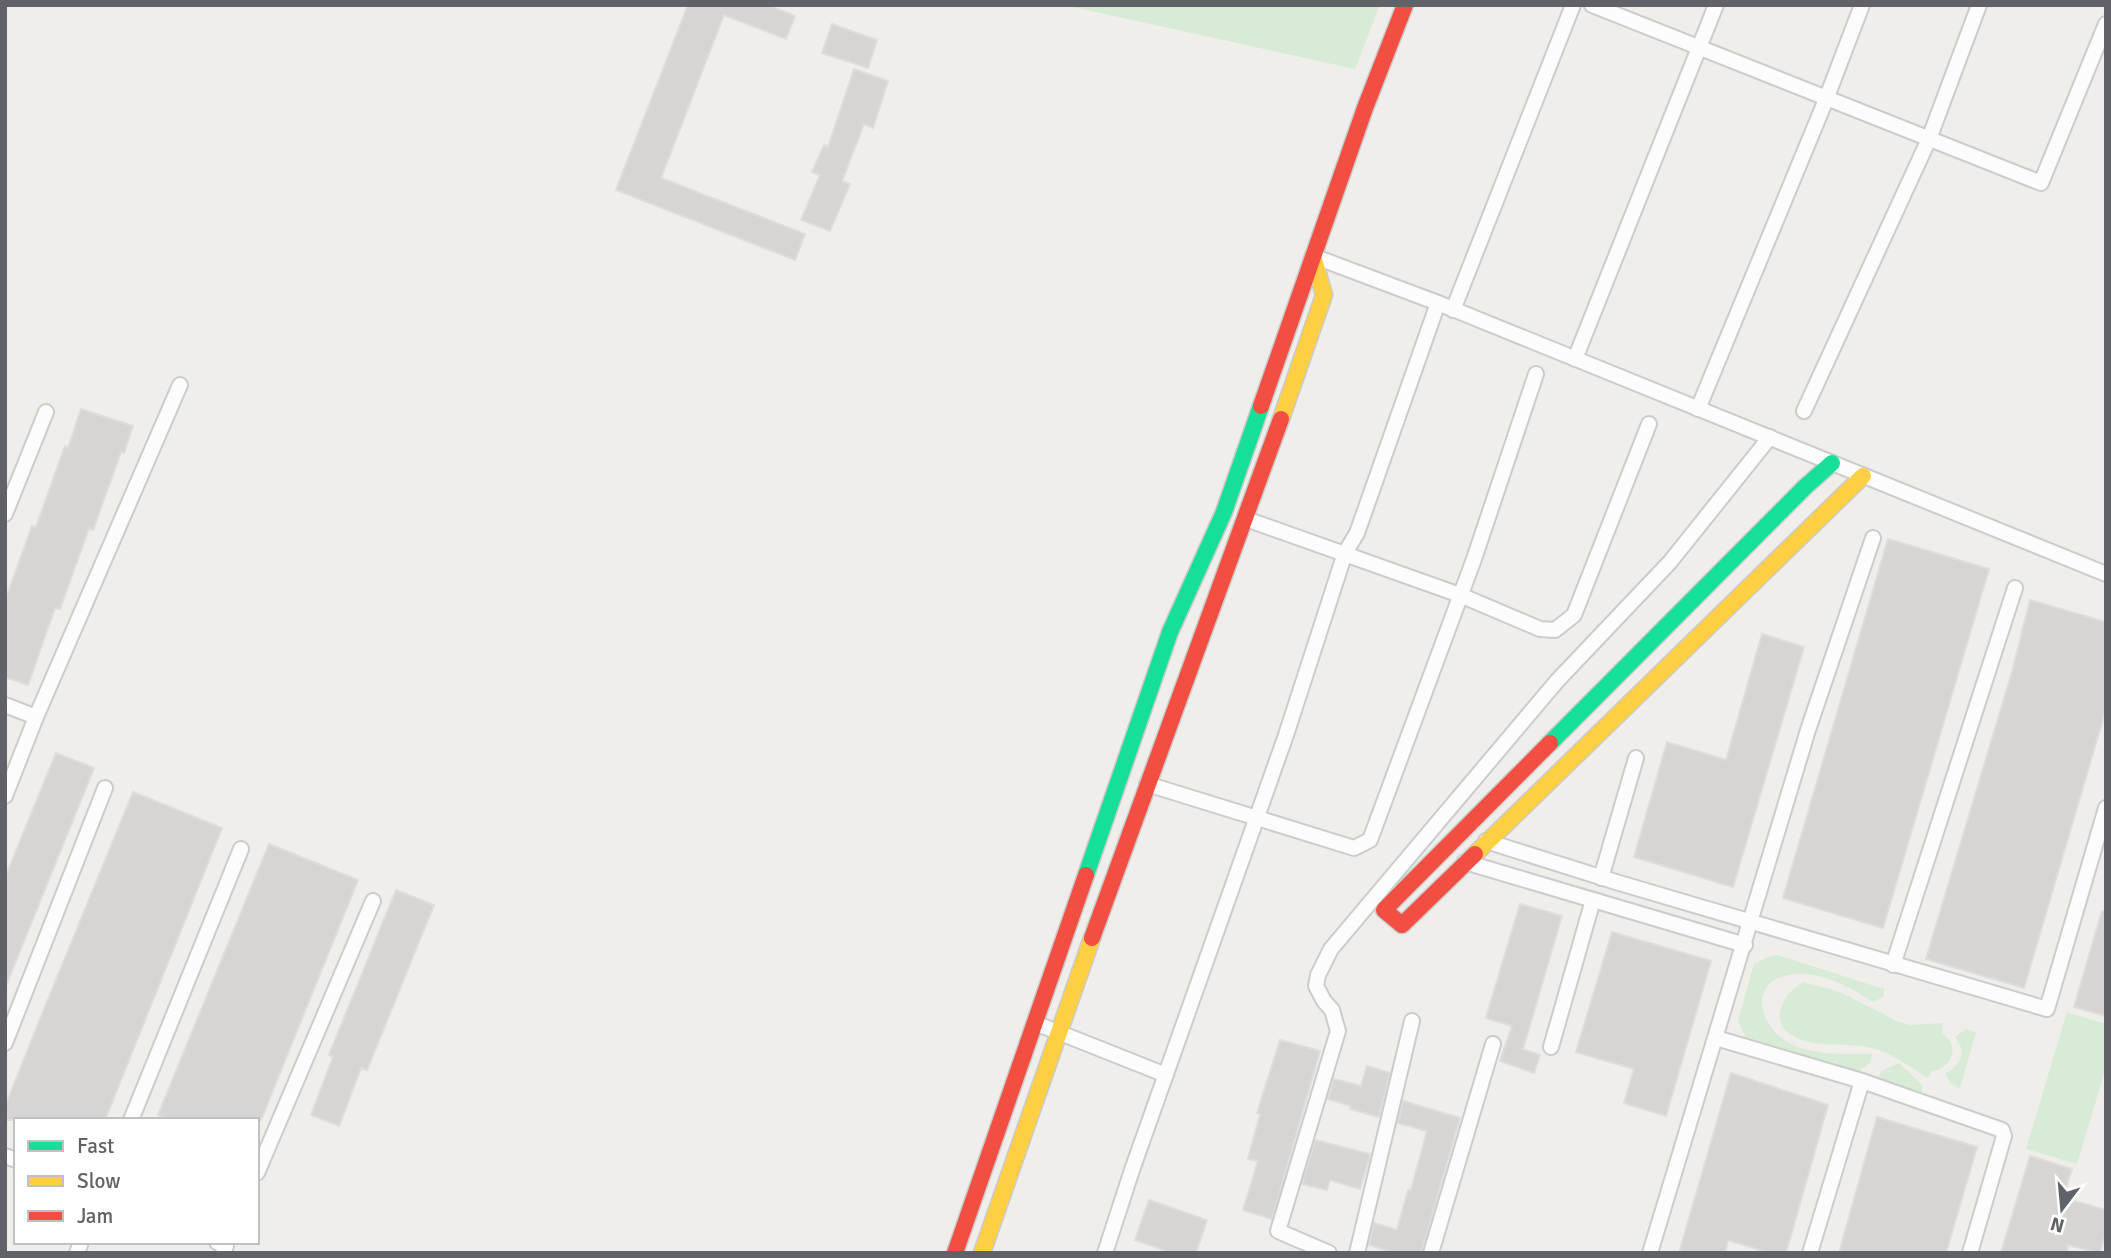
<svg xmlns="http://www.w3.org/2000/svg" width="2111" height="1258" viewBox="0 0 2111 1258" font-family="Signika,sans-serif">
	<style>
		.green { fill: #d8ebd6 }
		.building { fill: #d6d5d3; stroke: #deddd9; stroke-width: 2 }
		.lines { fill: none; stroke-linecap: round; stroke-linejoin: round }
		.street-casing { stroke: #cbcccc; stroke-width: 18 }
		.fast-casing { stroke: #cacacb; stroke-width: 19 }
		.slow-casing { stroke: #cacacb; stroke-width: 19 }
		.jam-casing { stroke: #cacacb; stroke-width: 19 }
		.street { stroke: #fdfcfc; stroke-width: 14 }
		.fast { stroke: #16e098; stroke-width: 16 }
		.slow { stroke: #ffcf43; stroke-width: 16 }
		.jam { stroke: #f24e42; stroke-width: 16 }
	</style>
	<rect width="100%" height="100%" fill="#efeeea"/>
	<g class="green">
		<path d="M1064,5H1380L1355,69Z"/>
		<path d="M1777,955L1884,989V996L1874,1002C1852,989 1826,973 1799,974C1744,975 1756,1031 1797,1047C1820,1055 1848,1054 1872,1054L1871,1062L1855,1074L1756,1044L1745,1037L1738,1021L1754,964L1768,957Z"/>
		<path d="M1804,982L1840,992L1899,1022L1911,1025L1943,1023L1942,1034C1961,1045 1952,1069 1932,1071L1928,1078C1910,1067 1895,1055 1875,1049C1848,1040 1815,1051 1790,1034C1768,1019 1786,990 1804,982Z"/>
		<path d="M2067,1012L2106,1024V1067L2077,1164L2026,1149Z"/>
		<path d="M1966,1029L1976,1032L1960,1088L1951,1084L1945,1074C1961,1064 1968,1053 1955,1037Z"/>
		<path d="M1899,1063L1923,1086L1921,1094L1878,1081L1881,1071Z"/>
	</g>
	<g class="building">
		<path d="M688,5H768L795,16L786,39L724,15L661,178L805,234L795,260L616,190Z"/>
		<path d="M832,24L877,40L868,68L822,53Z"/>
		<path d="M854,69L888,81L873,128L864,124L842,181L850,184L830,231L801,220L820,175L812,172L824,145L828,147Z"/>
		<path d="M81,409L133,426L124,453L121,452L93,530L89,528L60,609L55,608L28,685L5,677V601L32,526L36,527L65,446L68,448Z"/>
		<path d="M1888,539L1989,569L1883,928L1783,898Z"/>
		<path d="M2030,600L2106,622V709L2024,988L1926,959L2012,672Z"/>
		<path d="M1762,634L1804,647L1733,887L1634,857L1667,742L1726,760Z"/>
		<path d="M56,753L94,768L5,988V878Z"/>
		<path d="M133,792L222,828L105,1120H5V1107L36,1029Z"/>
		<path d="M269,844L358,880L261,1120H170L158,1115Z"/>
		<path d="M396,890L434,905L367,1070L361,1068L339,1126L311,1115L333,1057L329,1055Z"/>
		<path d="M1520,904L1562,916L1523,1049L1540,1055L1534,1073L1500,1061L1512,1026L1486,1018Z"/>
		<path d="M2102,911L2106,912V1016L2074,1007Z"/>
		<path d="M1612,932L1711,961L1666,1116L1624,1103L1634,1069L1576,1052Z"/>
		<path d="M1280,1040L1320,1051L1272,1219L1243,1210L1258,1161L1248,1159L1260,1114L1257,1113Z"/>
		<path d="M1367,1066L1390,1073L1379,1117L1350,1109L1351,1106L1328,1099L1334,1079L1361,1086Z"/>
		<path d="M1731,1073L1828,1105L1786,1253H1769L1728,1240L1725,1253H1679Z"/>
		<path d="M1403,1101L1460,1118L1421,1253H1395L1369,1245L1374,1223L1397,1230L1408,1190H1411L1427,1131L1398,1123Z"/>
		<path d="M1877,1117L1977,1147L1946,1253H1839Z"/>
		<path d="M1315,1140L1370,1154L1360,1189L1330,1180L1327,1190L1302,1184Z"/>
		<path d="M2030,1156L2072,1169L2063,1198L2106,1210V1232L2100,1253L2068,1245L2067,1253H2001Z"/>
		<path d="M1149,1200L1207,1220L1196,1253H1172L1135,1240Z"/>
	</g>
	<g class="lines">
		<defs>
			<g id="street">
				<path d="M1592,5L2041,183L2106,24"/>
				<path d="M1313,256L1438,303L2106,574"/>
				<path d="M1453,310L1573,5"/>
				<path d="M1575,359L1716,5"/>
				<path d="M1698,409L1825,102L1862,5"/>
				<path d="M1804,411L1929,139L1979,5"/>
				<path d="M5,514L46,412"/>
				<path d="M1246,519L1460,595L1540,629L1555,630L1574,615L1649,424"/>
				<path d="M5,705L36,717L5,796"/>
				<path d="M36,717L180,385"/>
				<path d="M1147,784L1354,848L1370,840L1474,559L1536,374"/>
				<path d="M1486,841L1616,882L2047,1009L2106,808"/>
				<path d="M1465,862L1745,945"/>
				<path d="M1601,878L1636,758"/>
				<path d="M1893,965L2015,588"/>
				<path d="M1035,1023L1166,1075"/>
				<path d="M1716,1038L1862,1081L2002,1130L2004,1136L1970,1253"/>
				<path d="M5,1043L105,788"/>
				<path d="M1551,1047L1593,900"/>
				<path d="M131,1120L241,849"/>
				<path d="M5,1156L16,1160"/>
				<path d="M257,1173L373,901"/>
				<path d="M217,1242L226,1246L223,1253"/>
				<path d="M77,1253L81,1242"/>
				<path d="M1105,1253L1132,1170L1286,735L1345,553L1357,533L1438,303"/>
				<path d="M1329,1253L1278,1231L1338,1031L1332,1010L1324,1001L1316,986L1318,975L1331,949L1557,681L1670,562L1770,437"/>
				<path d="M1357,1253L1412,1021"/>
				<path d="M1431,1253L1493,1044"/>
				<path d="M1650,1253L1808,730L1873,538"/>
				<path d="M1810,1253L1862,1081"/>
			</g>
			<g id="fast">
				<path d="M1550,743L1805,487L1832,463"/>
				<path d="M1086,875L1170,632L1224,512L1261,406"/>
			</g>
			<g id="slow">
				<path d="M1281,419L1324,295L1313,256"/>
				<path d="M1475,854L1863,476"/>
				<path d="M982,1253L1092,938"/>
			</g>
			<g id="jam">
				<path d="M1261,406L1365,108L1405,5"/>
				<path d="M1475,854L1402,925L1384,910L1550,743"/>
				<path d="M1092,938L1281,419"/>
				<path d="M955,1253L1086,875"/>
			</g>
		</defs>
		<use href="#street" class="street-casing"/>
		<use href="#fast" class="fast-casing"/>
		<use href="#slow" class="slow-casing"/>
		<use href="#jam" class="jam-casing"/>
		<use href="#street" class="street"/>
		<use href="#fast" class="fast"/>
		<use href="#slow" class="slow"/>
		<use href="#jam" class="jam"/>
	</g>
	<rect width="2111" height="1258" fill="none" stroke="#5f6368" stroke-width="14"/>
	<rect x="14" y="1118" width="245" height="126" fill="#ffffff" stroke="#bfc1c3" stroke-width="2"/>
	<rect x="28" y="1141" width="35" height="10" fill="#16e098" stroke="#bfc1c3" stroke-width="2"/>
	<text x="77" y="1153" font-size="21" fill="#5f6368">Fast</text>
	<rect x="28" y="1176" width="35" height="10" fill="#ffcf43" stroke="#bfc1c3" stroke-width="2"/>
	<text x="77" y="1188" font-size="21" fill="#5f6368">Slow</text>
	<rect x="28" y="1211" width="35" height="10" fill="#f24e42" stroke="#bfc1c3" stroke-width="2"/>
	<text x="77" y="1223" font-size="21" fill="#5f6368">Jam</text>
	<g transform="translate(2062 1209) rotate(196)" stroke="#ffffff" stroke-width="5" paint-order="stroke">
	<path d="M0-5L12 26L0 18L-12 26Z" fill="#5f6368"/>
	<text y="-10" font-size="19" font-weight="bold" text-anchor="middle" fill="#5f6368">N</text>
	</g>
</svg>
